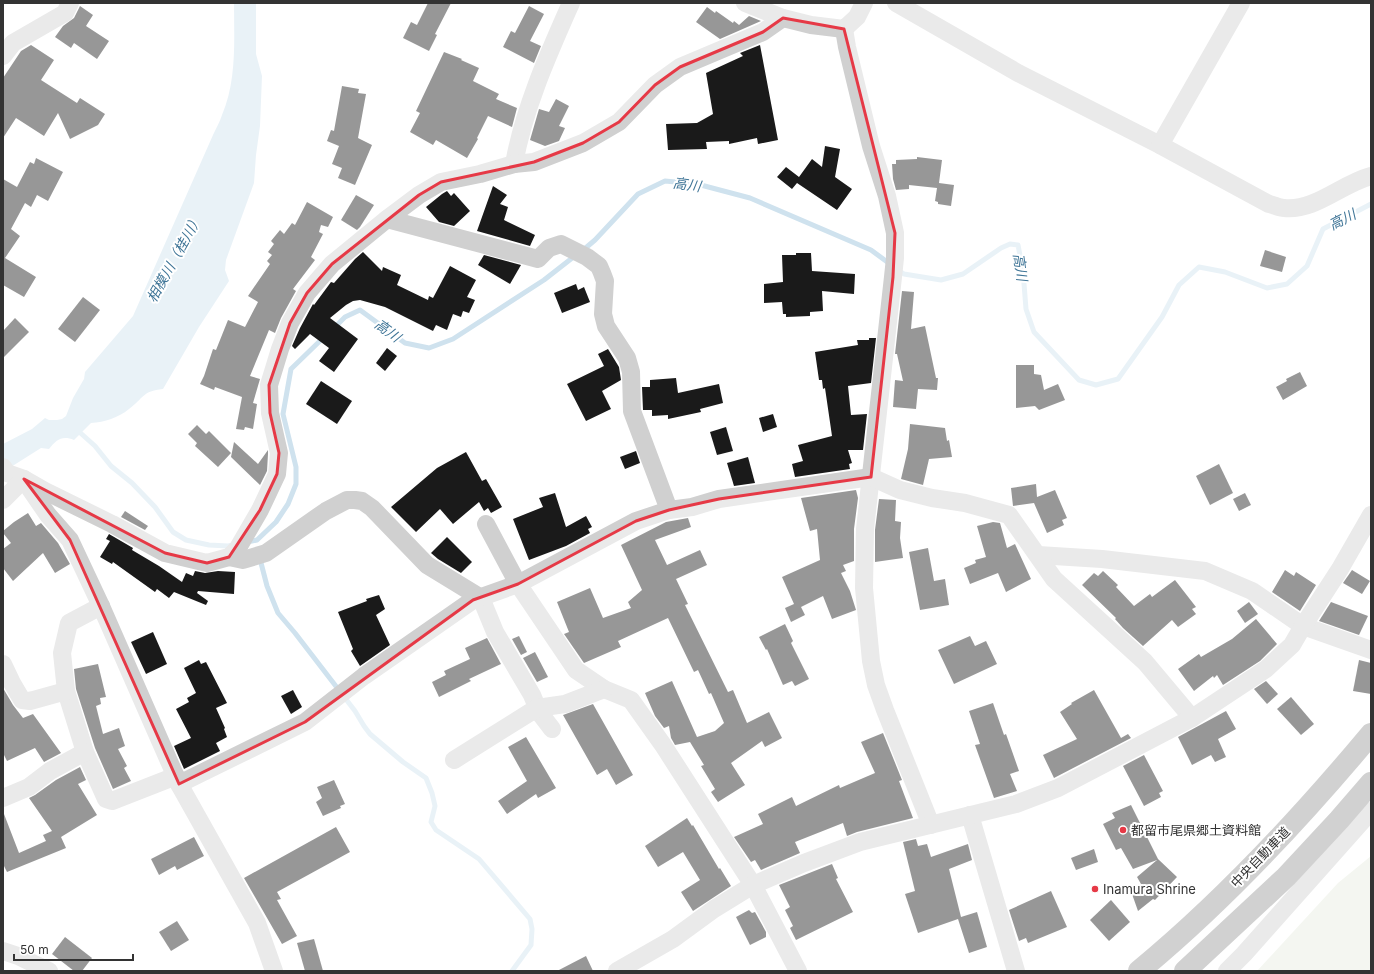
<svg xmlns="http://www.w3.org/2000/svg" width="1374" height="974" viewBox="0 0 1374 974" font-family="Inter,'Noto Sans JP',sans-serif">
	<style>
		.green { fill: #e6ecdf }
		.water { fill: #cfe2ee }
		.lines { fill: none; stroke-linecap: round; stroke-linejoin: round }
		.stream { stroke: #cfe2ee; stroke-width: 5 }
		.building { fill: #1a1a1a }
		.minor { stroke: #d0d0d0; stroke-width: 18 }
		.highway { stroke: #9a9a9a; stroke-width: 22 }
		.marked { fill: none; stroke: #e63946; stroke-width: 3; stroke-linejoin: round }
		.poi-dot { fill: #e63946; stroke: #fff; stroke-width: 1.5 }
		.labels { text-anchor: middle; dominant-baseline: central; stroke-width: 4; stroke-linejoin: round; paint-order: stroke }
		.poi-label { font-size: 13px; fill: #333; stroke: #fff; text-anchor: start }
		.street-label { font-size: 13px; fill: #333; stroke: #fff }
		.water-label { font-size: 14px; font-style: italic; fill: #3f7597; stroke: #fff }
	</style>
	<rect width="100%" height="100%" fill="#fff"/>
	<path class="green" d="M1371,856V971H1257L1338,883Z"/>
	<path class="water" d="M234,3H256V54L262,76L260,126L256,155L254,183L226,260L225,270L229,281L199,327L163,389C142,391 144,398 129,409C118,418 105,422 91,423L74,440C62,435 56,440 49,449L41,448L3,472V444L32,429L45,418L49,420H57L62,419L66,416L73,398L84,379L85,372L133,316L213,135C216,128 220,122 222,115C237,80 234,40 234,3Z"/>
	<g class="lines">
		<g class="stream">
			<path d="M582,251L595,240L638,194L665,181L697,184L750,198L871,250L890,264"/>
			<path d="M898,270L904,274L941,280L963,274L1001,248L1010,244L1018,245L1023,271L1026,309L1034,332L1079,380L1096,385L1118,379L1162,317L1179,285L1199,267L1225,272L1267,288L1287,284L1307,266L1323,229L1371,204"/>
			<path d="M334,328L345,317L360,310L405,343L429,348L453,339L544,280L576,255"/>
			<path d="M76,429L95,446L111,466L132,483L155,507L173,532L186,540L209,545L228,546L233,545"/>
			<path d="M247,542L257,540L276,522L288,504L296,484V467L283,414L291,369L324,337"/>
			<path d="M260,559L267,586L278,613L295,633L355,711L364,726L370,734L403,762L426,778L432,793L435,806L431,822L436,830L479,859L530,919L532,929L531,945L512,971"/>
		</g>
	</g>
	<g class="building">
		<path d="M428,3H451L435,34L437,35L429,51L403,38L411,22L417,25Z"/>
		<path d="M80,6L93,15L86,26L109,41L97,59L74,43L71,48L55,37L63,26L74,18Z"/>
		<path d="M529,6L544,14L530,41L541,46L534,63L503,47L511,31L515,33Z"/>
		<path d="M707,7L715,13L716,11L733,23L734,21L739,25L749,16L761,21L720,39L696,22Z"/>
		<path d="M31,45L54,60L41,80L77,103L80,98L105,114L98,125L70,139L58,113L44,136L16,118L3,138V78L21,51Z"/>
		<path d="M760,45L778,140L758,144L757,138L729,144V141L706,142L707,149L668,150L666,124L697,123L713,114L706,73L743,56L740,53Z"/>
		<path d="M444,52L462,59L461,60L479,68L473,81L499,94L496,99L517,108L512,127L488,116L477,138L478,139L467,158L436,140L433,145L410,132L420,113L416,111Z"/>
		<path d="M342,86L359,89L358,93L366,94L358,138L372,145L355,185L338,178L342,168L332,164L339,146L327,141L331,130L334,131Z"/>
		<path d="M556,99L569,106L559,126L565,128L559,141L545,146L530,140L539,109L549,112Z"/>
		<path d="M825,146L840,149L835,177L852,189L837,210L797,183L792,189L777,177L786,167L799,177L812,159L822,167Z"/>
		<path d="M917,157L942,160L939,183L954,185L951,206L938,204V202L935,201L937,188L909,185V189L896,190L893,179L892,164H896V160L917,159Z"/>
		<path d="M36,158L63,172L48,201L37,195L31,207L25,203L11,229L20,236L5,258L36,277L24,297L3,285V179L17,187L30,162L34,164Z"/>
		<path d="M493,186L507,195L500,204L508,207L504,220L535,235L530,246L477,231Z"/>
		<path d="M447,191L451,196L454,193L470,211L454,226L439,222L426,207L442,194Z"/>
		<path d="M356,195L374,205L360,227L357,230L341,220Z"/>
		<path d="M307,202L333,217L328,227L321,225L319,232L323,234L311,257L315,260L293,289L296,291L281,318L275,333L269,330L250,376L260,379L253,403L257,404L253,429L245,427L244,430L236,429L242,397L215,387L214,390L200,384L204,376L213,349L216,350L228,320L245,327L258,302L248,296L270,264L267,261L272,255L268,252L274,244L271,241L280,230L284,234L292,223L295,225Z"/>
		<path d="M1265,250L1286,257L1282,272L1260,266Z"/>
		<path d="M363,252L382,271L383,267L401,275L397,285L428,300L429,296L433,298L450,266L476,280L467,297L475,300L469,313L463,311L461,317L453,314L447,330L436,325L433,331L385,307L360,300L353,301L346,305L330,318L358,339L334,372L319,361L329,348L310,334L295,349L292,346L300,328L313,304L314,305L331,282L334,283L355,259Z"/>
		<path d="M796,253H811L812,271L855,274L854,294L822,291L823,311L810,312V316L786,317V314H783L782,302L764,303V284L783,282L782,255H796Z"/>
		<path d="M484,255L521,265L510,284L478,265Z"/>
		<path d="M576,284L578,290L584,287L590,302L562,313L554,293Z"/>
		<path d="M902,291L914,292L911,329L925,326L936,378H938L937,390L918,389L916,409L893,407L895,380L903,381L897,354H895Z"/>
		<path d="M83,297L100,310L75,342L58,329Z"/>
		<path d="M15,318L29,332L3,358V331Z"/>
		<path d="M869,338H876L871,383L848,386L851,415L867,414L863,450H848L852,463L849,464L850,469L795,477L792,464L803,461L798,445L832,436L825,388L823,389L822,380H819L815,352L858,345L857,340H869Z"/>
		<path d="M387,348L397,356L385,371L376,363Z"/>
		<path d="M608,349L619,367L621,380L602,391L611,409L586,421L567,384L604,366L598,354Z"/>
		<path d="M1016,365H1034V374L1041,375L1044,390L1058,384L1065,400L1039,410L1035,406L1016,408Z"/>
		<path d="M1300,372L1307,386L1283,400L1276,387L1287,381L1286,379Z"/>
		<path d="M676,378L678,393L719,384L723,403L700,409L701,412L668,419V415L652,416V410H643L642,387H650V380Z"/>
		<path d="M321,381L352,401L337,424L306,404Z"/>
		<path d="M773,414L777,427L763,432L759,418Z"/>
		<path d="M910,424L945,428L947,441L949,440L952,457L929,459L923,485L901,479L908,449Z"/>
		<path d="M197,425L206,434L209,431L231,453L218,467L195,446L197,443L188,434Z"/>
		<path d="M726,427L733,451L717,455L710,432Z"/>
		<path d="M234,442L258,464L268,450V454L267,471L260,485L231,457Z"/>
		<path d="M636,451L640,463L625,469L620,457Z"/>
		<path d="M466,452L482,481L486,479L502,507L491,513L488,508L484,511L479,502L453,524L440,509L416,532L391,507L437,468Z"/>
		<path d="M748,457L755,483L734,486L727,463Z"/>
		<path d="M1219,464L1233,493L1210,505L1196,476Z"/>
		<path d="M1036,484L1037,497L1055,490L1067,518L1062,520L1064,525L1047,533L1034,503L1013,506L1011,488Z"/>
		<path d="M856,490L858,498L854,529V561L843,565L846,571L841,573L850,591L856,610L832,619L823,596L801,607L805,615L791,622L785,608L794,604L782,577L820,560L817,529L810,531L801,498Z"/>
		<path d="M555,493L566,527L586,516L592,527L588,529L590,533L566,546L529,560L513,519L543,507L539,498Z"/>
		<path d="M1245,493L1251,505L1239,511L1233,499Z"/>
		<path d="M879,499L896,500L895,521L901,522L900,538L903,558L875,562V530Z"/>
		<path d="M125,511L148,526L145,530L121,517Z"/>
		<path d="M28,513L36,526L41,523L58,543L70,564L55,573L43,553L13,581L3,568V549L11,543L3,533V531L14,522Z"/>
		<path d="M688,518L691,527L655,540L667,565L700,550L707,565L676,579L688,604L685,605L728,692L733,690L747,723L769,712L782,738L765,747L762,741L731,763L745,785L718,802L711,792L715,789L701,766L704,765L690,742L675,745L671,738L669,726L664,728L655,716L645,693L672,681L697,737L715,731L724,723L711,693L709,694L698,670L694,672L668,618L618,641L621,647L584,663L564,634L569,632L557,602L590,588L603,618L631,608L628,602L642,590L621,545L666,522Z"/>
		<path d="M993,522L1000,523L1007,548L1015,544L1031,579L1006,592L998,573L970,584L964,568L976,563L975,560L986,557L977,526Z"/>
		<path d="M109,534L133,548L132,550L159,566L182,582L186,573L193,576L195,571L205,573L218,571L235,572L234,594L198,591L197,593L208,601L206,605L174,592L169,598L157,589L155,592L113,562L112,564L100,557L110,541L106,539Z"/>
		<path d="M447,537L472,562L461,573L438,559L431,553Z"/>
		<path d="M928,548L934,581L945,579L949,605L920,610L909,552Z"/>
		<path d="M1285,570L1294,576L1296,572L1316,585L1300,611L1272,592Z"/>
		<path d="M1352,570L1370,581L1362,594L1343,583Z"/>
		<path d="M1103,571L1118,585L1116,587L1134,606L1150,594L1152,597L1175,580L1196,607L1192,609L1196,614L1178,627L1172,620L1143,646L1123,628L1115,619L1116,618L1082,585L1094,573L1098,576Z"/>
		<path d="M379,595L385,609L376,615L390,645L360,666L351,651L353,649L338,612L367,601L366,599Z"/>
		<path d="M1249,602L1258,614L1245,623L1237,611Z"/>
		<path d="M1331,602L1368,616L1359,635L1319,621Z"/>
		<path d="M1256,619L1277,644L1260,661L1223,685L1217,675L1214,678L1213,676L1194,691L1178,669L1199,654L1201,657L1232,639Z"/>
		<path d="M785,624L793,641L791,643L809,679L795,686L792,681L783,685L767,649L766,650L759,637Z"/>
		<path d="M153,632L167,664L146,674L131,642Z"/>
		<path d="M519,636L527,652L521,655L512,639Z"/>
		<path d="M970,636L975,646L986,641L997,664L954,684L938,650Z"/>
		<path d="M487,638L501,664L469,679L471,681L439,697L432,682L446,675L444,671L470,659L465,648Z"/>
		<path d="M535,652L548,677L537,682L523,658Z"/>
		<path d="M199,660L201,664L206,662L227,703L216,708L225,728L224,729L227,737L216,743L220,751L184,769L174,746L191,738L176,709L189,702L187,698L196,693L184,668Z"/>
		<path d="M1359,660L1371,663V694L1353,691Z"/>
		<path d="M98,664L106,697L100,698L101,704L96,706L103,734L119,728L125,746L118,749L127,766L124,768L131,781L113,789L95,748L76,689L74,669Z"/>
		<path d="M1266,681L1278,694L1267,704L1254,689Z"/>
		<path d="M3,688L13,705L23,718L33,714L61,753L44,762L35,748L7,761L3,753Z"/>
		<path d="M293,690L302,707L291,714L281,696Z"/>
		<path d="M1094,690L1121,738L1128,734L1131,738L1054,778L1043,755L1077,739L1060,712L1072,704L1071,703Z"/>
		<path d="M1291,697L1314,724L1301,735L1277,709Z"/>
		<path d="M993,703L1004,735L1006,734L1019,771L1010,774L1017,791L994,798L975,745L980,744L969,711Z"/>
		<path d="M593,704L633,775L616,785L607,769L597,775L563,715Z"/>
		<path d="M1226,711L1236,729L1218,739L1226,757L1215,762L1211,755L1192,765L1178,737Z"/>
		<path d="M883,733L902,780L899,781L913,818L857,832L847,836L843,823L795,842L800,853L761,870L755,860L751,862L734,837L763,824L758,814L792,797L796,806L839,785L840,788L875,773L861,742Z"/>
		<path d="M526,737L556,788L538,798L536,794L507,814L498,801L527,781L508,747Z"/>
		<path d="M1144,755L1163,791L1159,793L1161,797L1144,806L1123,766Z"/>
		<path d="M80,767L86,780L78,784L97,815L61,837L66,848L7,872L3,864V815L4,814L19,853L46,841L43,835L52,831L29,798L35,795L56,780Z"/>
		<path d="M334,780L345,804L340,806L341,808L323,816L316,802L322,798L317,787Z"/>
		<path d="M1131,805L1158,859L1177,877L1155,900L1153,899L1138,911L1132,894L1141,884L1137,877L1157,860L1133,869L1121,848L1116,850L1103,824L1115,818L1112,813Z"/>
		<path d="M687,818L692,826L693,825L719,869L720,868L731,886L693,911L681,892L700,880L683,852L658,867L645,846Z"/>
		<path d="M336,827L350,852L277,892L281,899L277,900L297,936L282,944L244,878Z"/>
		<path d="M194,837L204,856L177,870L175,866L159,875L151,859Z"/>
		<path d="M916,839L918,846L927,844L931,857L968,844L972,860L949,869L961,917L977,912L987,947L969,953L958,919L918,933L905,894L915,891L903,842Z"/>
		<path d="M1094,849L1098,862L1076,870L1071,858Z"/>
		<path d="M832,864L838,878L836,879L853,912L796,940L790,928L793,926L785,910L790,907L779,885Z"/>
		<path d="M1051,891L1067,927L1028,943L1026,938L1019,941L1009,910Z"/>
		<path d="M1111,900L1130,922L1109,941L1090,920Z"/>
		<path d="M749,910L752,913L755,912L766,932V937L750,945L736,917Z"/>
		<path d="M177,921L189,940L171,951L159,932Z"/>
		<path d="M65,937L92,958L82,971H74L52,954Z"/>
		<path d="M314,939L323,971H305L297,943Z"/>
		<path d="M586,956L593,971H557Z"/>
	</g>
	<g class="lines">
		<g class="minor">
			<path d="M745,3L783,18L811,25L844,29L857,17L864,3"/>
			<path d="M896,3L1018,73L1160,145L1269,204C1274,205 1279,208 1284,208C1316,211 1341,184 1371,176"/>
			<path d="M844,29L847,47L871,146L887,196L895,233V258L893,277L865,529L864,588L871,661L876,685L885,710L931,825"/>
			<path d="M3,56L13,43L65,13L70,3"/>
			<path d="M1160,145L1241,3"/>
			<path d="M514,164C524,108 548,55 571,3"/>
			<path d="M387,219L538,259L549,248L561,244L587,257L599,266L602,273L605,281L603,314L606,326L627,358L631,372L632,411L669,510"/>
			<path d="M3,467L7,473L24,479L45,491L112,524L165,553L207,563L229,557L238,548L260,510L277,474L279,453L270,413L269,385L280,349L290,323L307,293L332,264L387,219L419,195L441,182L480,174L514,164L534,162L583,143L619,122L655,85L680,67L763,32L783,18"/>
			<path d="M26,483L48,515L70,540L101,606L179,784L257,923L274,971"/>
			<path d="M3,500L24,479"/>
			<path d="M486,524L518,584L576,670L604,689L631,700L663,745L753,885L798,971"/>
			<path d="M1038,555L1102,559L1205,571L1252,591L1303,626L1371,650"/>
			<path d="M229,557L243,560L266,553L326,511L347,500H355L362,501L372,508L427,565L481,598L495,632L532,695L539,712L552,729"/>
			<path d="M101,606L69,623L62,653L66,691L85,752L106,799L112,801L176,776"/>
			<path d="M3,664L12,683L22,700L30,701L66,691"/>
			<path d="M454,760L537,708L565,704L604,689"/>
			<path d="M179,784L305,722L364,676L473,600L518,584L636,521L669,510L692,507L719,499L871,477L900,490L932,498L965,503L1009,515L1054,579L1145,662L1192,718"/>
			<path d="M3,798L29,787L50,771L85,752"/>
			<path d="M970,815L1016,971"/>
			<path d="M3,951L18,956L49,971"/>
			<path d="M617,971L673,939L714,909L753,885L804,863L860,842L1016,804L1058,788L1192,718L1266,669L1292,645L1303,626L1340,569L1371,515"/>
			<path d="M1227,971L1244,954L1371,811"/>
		</g>
		<g class="highway">
			<path d="M1139,971C1224,901 1300,819 1371,734"/>
			<path d="M1185,971L1286,877L1339,820L1371,783"/>
		</g>
	</g>
	<path d="M0 0H1374V974H0ZM783,18L844,29L895,233L893,277L871,477L719,499L669,510L636,521L518,584L473,600L305,722L179,784L70,540L24,479L165,553L207,563L229,557L260,510L277,474L279,453L270,413L269,385L290,323L307,293L332,264L419,195L441,182L534,162L583,143L619,122L655,85L680,67L763,32Z" fill="#fff" fill-opacity=".55" fill-rule="evenodd"/>
	<path class="marked" d="M783,18L844,29L895,233L893,277L871,477L719,499L669,510L636,521L518,584L473,600L305,722L179,784L70,540L24,479L165,553L207,563L229,557L260,510L277,474L279,453L270,413L269,385L290,323L307,293L332,264L419,195L441,182L534,162L583,143L619,122L655,85L680,67L763,32Z"/>
	<g class="poi-dot">
		<circle cx="1123" cy="830" r="4"/>
		<circle cx="1095" cy="889" r="4"/>
	</g>
	<g class="labels">
		<g class="poi-label">
			<text x="1131" y="830">都留市尾県郷土資料館</text>
			<text x="1103" y="889">Inamura Shrine</text>
		</g>
		<g class="street-label">
			<text transform="translate(1260 857) rotate(-46)">中央自動車道</text>
		</g>
		<g class="water-label">
			<text transform="translate(687 184) rotate(8)">高川</text>
			<text transform="translate(1342 219) rotate(-27)">高川</text>
			<text transform="translate(174 258) rotate(-61)">相模川（桂川）</text>
			<text transform="translate(1021 267) rotate(82)">高川</text>
			<text transform="translate(388 330) rotate(36)">高川</text>
		</g>
	</g>
	<rect width="1374" height="974" fill="none" stroke="#333333" stroke-width="8"/>
	<path d="M14 954v6h119v-6" fill="none" stroke="#333333" stroke-width="2"/>
	<text x="20" y="954" font-size="12" fill="#333333" stroke="#ffffff" stroke-width="3" paint-order="stroke">50 m</text>
</svg>
